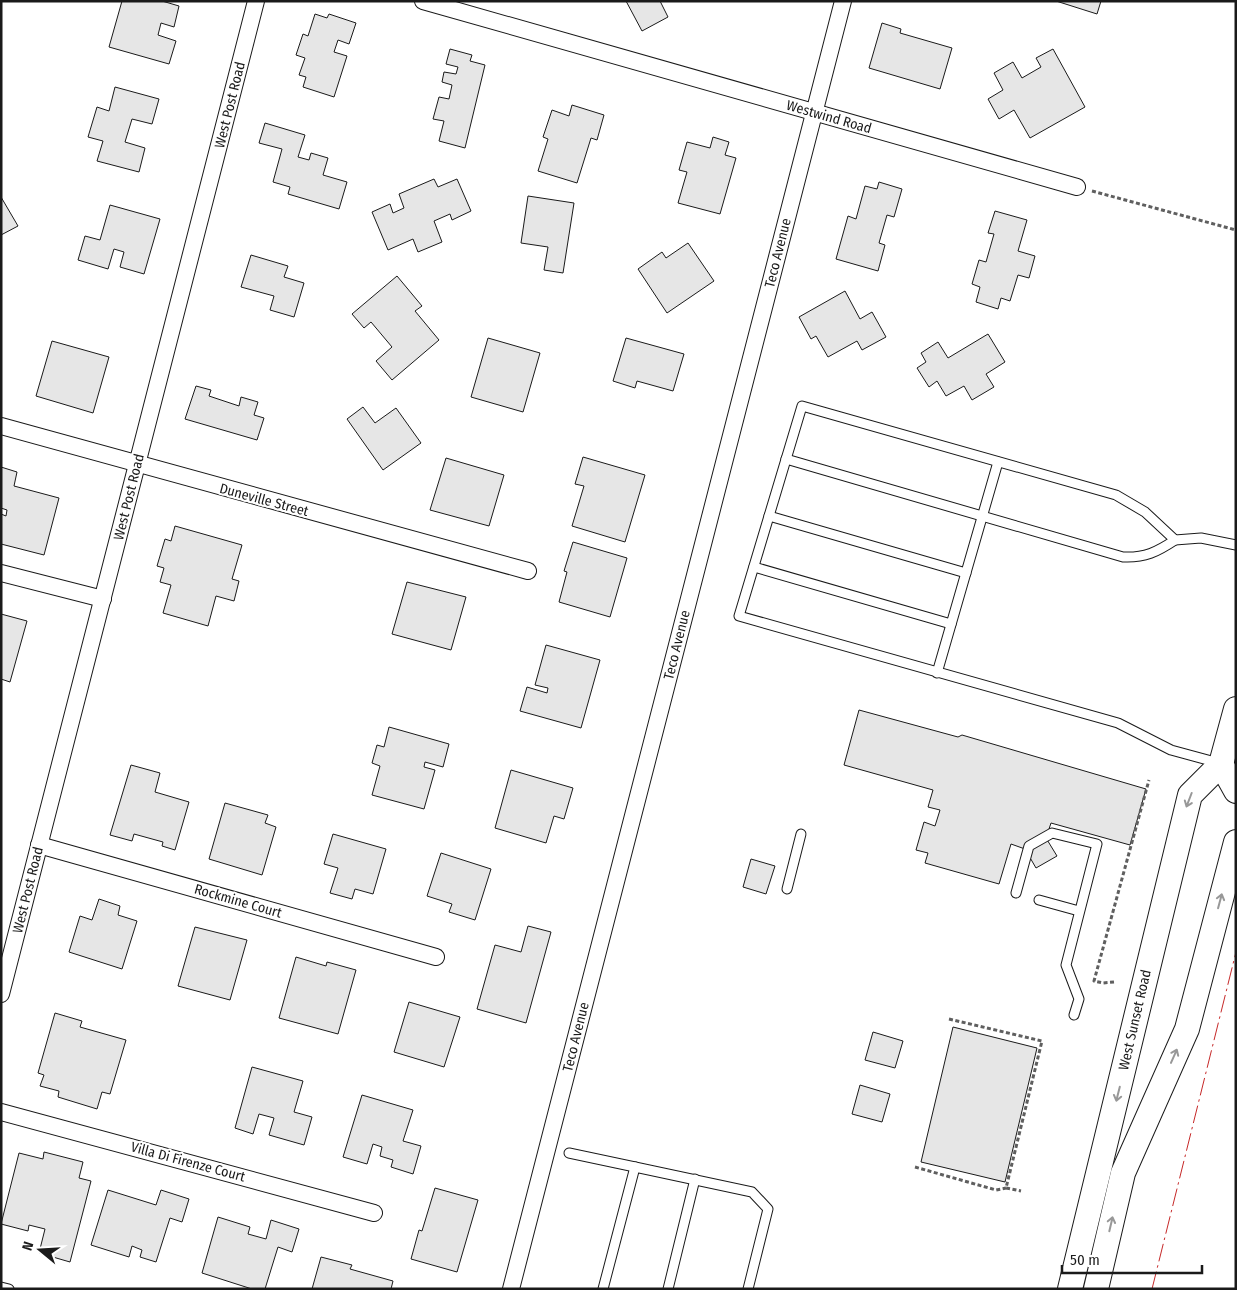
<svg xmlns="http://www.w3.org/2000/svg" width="1237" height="1290" viewBox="0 0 1237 1290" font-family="'Fira Sans Condensed',sans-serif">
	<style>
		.building { fill: #e6e6e6; stroke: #1a1a1a }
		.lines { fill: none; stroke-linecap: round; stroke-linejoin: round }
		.service-casing { stroke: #1a1a1a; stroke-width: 11 }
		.minor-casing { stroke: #1a1a1a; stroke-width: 18 }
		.secondary-casing { stroke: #1a1a1a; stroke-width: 26 }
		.path { stroke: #5f5f5f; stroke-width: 3; stroke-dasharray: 4 2.5; stroke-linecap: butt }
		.service { stroke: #fff; stroke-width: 9 }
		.minor { stroke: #fff; stroke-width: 16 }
		.secondary { stroke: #fff; stroke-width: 24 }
		.power { stroke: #c62828; stroke-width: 1; stroke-dasharray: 18 4 2.5 4; stroke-linecap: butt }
		.oneway { stroke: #989898 }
		.labels { text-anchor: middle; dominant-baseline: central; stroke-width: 4; stroke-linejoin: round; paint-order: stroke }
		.street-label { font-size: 14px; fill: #1a1a1a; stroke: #fff }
	</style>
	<rect width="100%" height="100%" fill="#fff"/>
	<g class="building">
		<path d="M122,1H162L179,6L174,27L161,23L158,35L176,41L169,64L109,47Z"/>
		<path d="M626,1H660L668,17L642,31Z"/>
		<path d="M1056,1H1101L1097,14Z"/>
		<path d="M315,14L327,18L329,14L356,23L349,44L338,40L334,52L347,56L334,97L303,87L306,77L299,75L305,58L296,55L303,34L308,36Z"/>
		<path d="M882,23L901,29L900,33L952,48L940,89L869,68Z"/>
		<path d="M450,49L472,55L470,61L485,65L465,148L439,141L444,121L433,119L439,97L449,99L452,85L442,82L444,72L456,74L458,67L446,64Z"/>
		<path d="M1053,49L1085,107L1030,138L1014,110L999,119L988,99L1003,90L994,73L1013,62L1022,78L1041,67L1036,58Z"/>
		<path d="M115,87L159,99L152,124L132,119L125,142L145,148L139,172L97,161L103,141L88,137L97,107L109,111Z"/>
		<path d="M572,105L604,115L597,140L591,138L577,183L538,171L548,139L543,137L552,110L569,116Z"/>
		<path d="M265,123L305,135L298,157L309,160L311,153L328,158L323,175L347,182L339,209L288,194L290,187L273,182L282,149L259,143Z"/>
		<path d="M713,137L729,142L725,155L736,158L720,214L678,203L687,172L679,170L687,142L710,148Z"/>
		<path d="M434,179L438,187L457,179L471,211L452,220L450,214L434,221L442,242L418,252L413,239L388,250L372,212L390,204L393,213L404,208L399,194Z"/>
		<path d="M879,182L902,189L894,217L887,215L879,243L885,245L878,271L836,259L848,216L856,219L865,186L877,189Z"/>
		<path d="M528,196L574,203L563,273L544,270L548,247L521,243Z"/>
		<path d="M1,197L18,226L1,235Z"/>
		<path d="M110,205L160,219L144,274L120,267L124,252L114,249L108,269L78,260L85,236L100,240Z"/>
		<path d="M995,211L1027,220L1018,251L1035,256L1029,278L1018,275L1010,301L1001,298L998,309L976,302L980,287L972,284L979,260L986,262L994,234L988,233Z"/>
		<path d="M688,243L714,281L667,313L638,269L662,252L666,258Z"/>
		<path d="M251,255L288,266L284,277L304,283L294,317L270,310L274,296L241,287Z"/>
		<path d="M397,276L422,306L415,311L439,340L392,380L376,361L392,347L371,322L364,328L352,314Z"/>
		<path d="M845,291L860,319L872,312L886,337L862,350L857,341L828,357L816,336L811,339L799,317Z"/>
		<path d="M988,334L1005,362L986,374L994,387L972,400L964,386L946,396L937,381L929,387L917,368L926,362L921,353L938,342L948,358Z"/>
		<path d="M488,338L540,353L523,412L471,397Z"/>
		<path d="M626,338L684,354L673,391L637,381L635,388L613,381Z"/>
		<path d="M52,341L109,357L93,413L36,396Z"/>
		<path d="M196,386L211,390L209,396L239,406L241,397L258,402L254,415L264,418L257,440L185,419Z"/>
		<path d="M363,407L375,423L396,408L421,443L383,470L347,419Z"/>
		<path d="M583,457L645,475L625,542L572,526L584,486L575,484Z"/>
		<path d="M446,458L504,475L489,526L430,510Z"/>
		<path d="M1,467L17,472L14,486L59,498L44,555L1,544V514L6,516L7,510L1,508Z"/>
		<path d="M175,526L242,545L232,579L239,581L234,601L216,596L208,626L163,613L171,585L160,582L164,568L157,566L165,539L171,541Z"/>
		<path d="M573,542L627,558L610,617L559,602L567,572L564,571Z"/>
		<path d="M407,582L466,597L451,650L392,634Z"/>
		<path d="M1,614L27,621L10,682L1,679Z"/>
		<path d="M546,645L600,660L581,728L520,711L527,687L547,693L548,688L535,685Z"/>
		<path d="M859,710L958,737L962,735L1146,789L1130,845L1051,823L1046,838L1057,856L1036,868L1025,849L1011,844L999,884L925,863L928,853L916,850L924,822L935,826L940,810L928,807L933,790L844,765Z"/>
		<path d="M389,727L449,744L443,767L425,762L424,767L435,770L424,809L372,795L380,766L372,763L377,745L384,747Z"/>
		<path d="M131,765L160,773L155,792L189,802L175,850L162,846L163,842L134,834L132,841L110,835Z"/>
		<path d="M511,770L573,788L564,819L554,816L546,843L495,828Z"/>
		<path d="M225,803L268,815L265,823L276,827L262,875L209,859Z"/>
		<path d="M333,834L386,849L373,894L355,889L352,899L330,893L338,868L324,864Z"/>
		<path d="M441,853L491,869L475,920L449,912L452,904L427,896Z"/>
		<path d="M751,859L775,866L766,894L743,887Z"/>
		<path d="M99,899L120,906L118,915L137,921L122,969L69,952L80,916L92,920Z"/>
		<path d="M528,926L551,932L526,1023L477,1009L495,945L521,952Z"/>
		<path d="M195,927L247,940L230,1000L178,986Z"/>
		<path d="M296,957L326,966L327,962L356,970L338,1034L279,1018Z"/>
		<path d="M409,1002L460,1017L444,1067L394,1052Z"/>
		<path d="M55,1013L82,1021L80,1027L126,1040L110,1094L102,1092L97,1109L58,1097L59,1091L40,1086L44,1075L38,1073Z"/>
		<path d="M953,1027L1037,1048L1005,1182L921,1162Z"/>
		<path d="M873,1032L903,1041L895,1068L865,1060Z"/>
		<path d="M252,1067L303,1081L294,1112L312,1117L304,1145L269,1135L274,1118L259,1114L253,1134L235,1128Z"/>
		<path d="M860,1085L890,1094L882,1122L852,1114Z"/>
		<path d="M362,1095L413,1110L403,1141L421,1146L413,1174L391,1167L393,1160L380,1156L382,1147L373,1144L367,1164L343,1157Z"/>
		<path d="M44,1152L83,1162L79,1178L91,1181L70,1262L39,1253L45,1229L29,1225L28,1231L1,1224L19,1153L43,1159Z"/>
		<path d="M435,1188L478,1200L457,1272L411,1259L419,1230L422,1231Z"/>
		<path d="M108,1190L156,1205L161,1190L189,1199L182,1222L170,1218L156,1262L140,1257L142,1250L132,1246L129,1257L91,1245Z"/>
		<path d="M218,1217L250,1227L248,1234L266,1239L271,1220L299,1229L292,1252L278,1247L265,1289H252L202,1273Z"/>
		<path d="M321,1257L352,1265L350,1269L393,1281L391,1289H312Z"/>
	</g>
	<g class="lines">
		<defs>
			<g id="service">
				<path d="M786,459L1123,557C1145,558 1157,552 1175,540"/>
				<path d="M769,516L966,573"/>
				<path d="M754,567L951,624"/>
				<path d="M937,673L998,462"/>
				<path d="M1219,763L1171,750L1118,723L739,616L802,406L1116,495L1145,512L1175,540L1201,538L1236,545"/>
				<path d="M787,889L801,834"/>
				<path d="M1016,893L1029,846L1052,833L1097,844L1066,965L1079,999L1074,1015"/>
				<path d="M1039,900L1079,911"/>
				<path d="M569,1153L635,1167"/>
				<path d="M1,1287L9,1289"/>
				<path d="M603,1289L635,1167L752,1192L768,1209L748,1289"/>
				<path d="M668,1289L695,1179"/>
			</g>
			<g id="minor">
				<path d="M423,1L1077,187"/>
				<path d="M1,426L528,571"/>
				<path d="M1,573L103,599"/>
				<path d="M39,845L436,957"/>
				<path d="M1,994L256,1"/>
				<path d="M1,1112L374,1213"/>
				<path d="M511,1289L843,1"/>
			</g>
			<g id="secondary">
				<path d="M1221,764L1236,791"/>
				<path d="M1070,1289L1190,795L1221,764L1236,709"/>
				<path d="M1096,1289L1123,1173L1187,1029L1236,842"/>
			</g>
		</defs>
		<use href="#service" class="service-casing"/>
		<use href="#minor" class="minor-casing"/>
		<use href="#secondary" class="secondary-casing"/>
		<g class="path">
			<path d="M1092,191L1236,230"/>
			<path d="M1114,982L1103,983L1094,981L1149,780"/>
			<path d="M949,1019L1042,1041L1006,1188L1021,1191"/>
			<path d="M915,1167L996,1190L1006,1188"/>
		</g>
		<use href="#service" class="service"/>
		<use href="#minor" class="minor"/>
		<use href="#secondary" class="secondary"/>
		<path class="power" d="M1152,1289L1236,952"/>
	</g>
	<defs><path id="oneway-shaft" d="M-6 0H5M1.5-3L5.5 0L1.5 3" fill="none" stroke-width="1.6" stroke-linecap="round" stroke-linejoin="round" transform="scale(1.25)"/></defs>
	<g class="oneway">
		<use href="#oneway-shaft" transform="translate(1189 800) rotate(111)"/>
		<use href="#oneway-shaft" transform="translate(1220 901) rotate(-75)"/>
		<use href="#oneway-shaft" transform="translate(1174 1056) rotate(-66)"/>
		<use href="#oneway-shaft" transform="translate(1118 1094) rotate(104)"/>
		<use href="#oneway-shaft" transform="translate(1111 1224) rotate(-77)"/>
	</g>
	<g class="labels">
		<g class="street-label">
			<text transform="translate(230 105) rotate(-76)">West Post Road</text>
			<text transform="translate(829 117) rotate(16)">Westwind Road</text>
			<text transform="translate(778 253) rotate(-76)">Teco Avenue</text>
			<text transform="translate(129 497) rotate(-76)">West Post Road</text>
			<text transform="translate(264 500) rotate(15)">Duneville Street</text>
			<text transform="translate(677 645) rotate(-76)">Teco Avenue</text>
			<text transform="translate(28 890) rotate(-76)">West Post Road</text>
			<text transform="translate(238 901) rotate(16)">Rockmine Court</text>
			<text transform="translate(1135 1020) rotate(-77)">West Sunset Road</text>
			<text transform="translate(576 1037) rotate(-76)">Teco Avenue</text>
			<text transform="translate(188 1162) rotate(15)">Villa Di Firenze Court</text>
		</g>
	</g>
	<rect width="1237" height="1290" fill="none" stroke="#1a1a1a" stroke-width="5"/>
	<g transform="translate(40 1250) rotate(288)" stroke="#ffffff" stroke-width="4" paint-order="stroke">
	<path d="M0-4L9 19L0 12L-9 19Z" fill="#1a1a1a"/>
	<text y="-8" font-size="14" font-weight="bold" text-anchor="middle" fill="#1a1a1a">N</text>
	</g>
	<path d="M1062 1265v8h140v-8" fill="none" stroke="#1a1a1a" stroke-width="2.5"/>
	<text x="1070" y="1265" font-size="15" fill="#1a1a1a" stroke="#ffffff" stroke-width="4" paint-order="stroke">50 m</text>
</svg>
